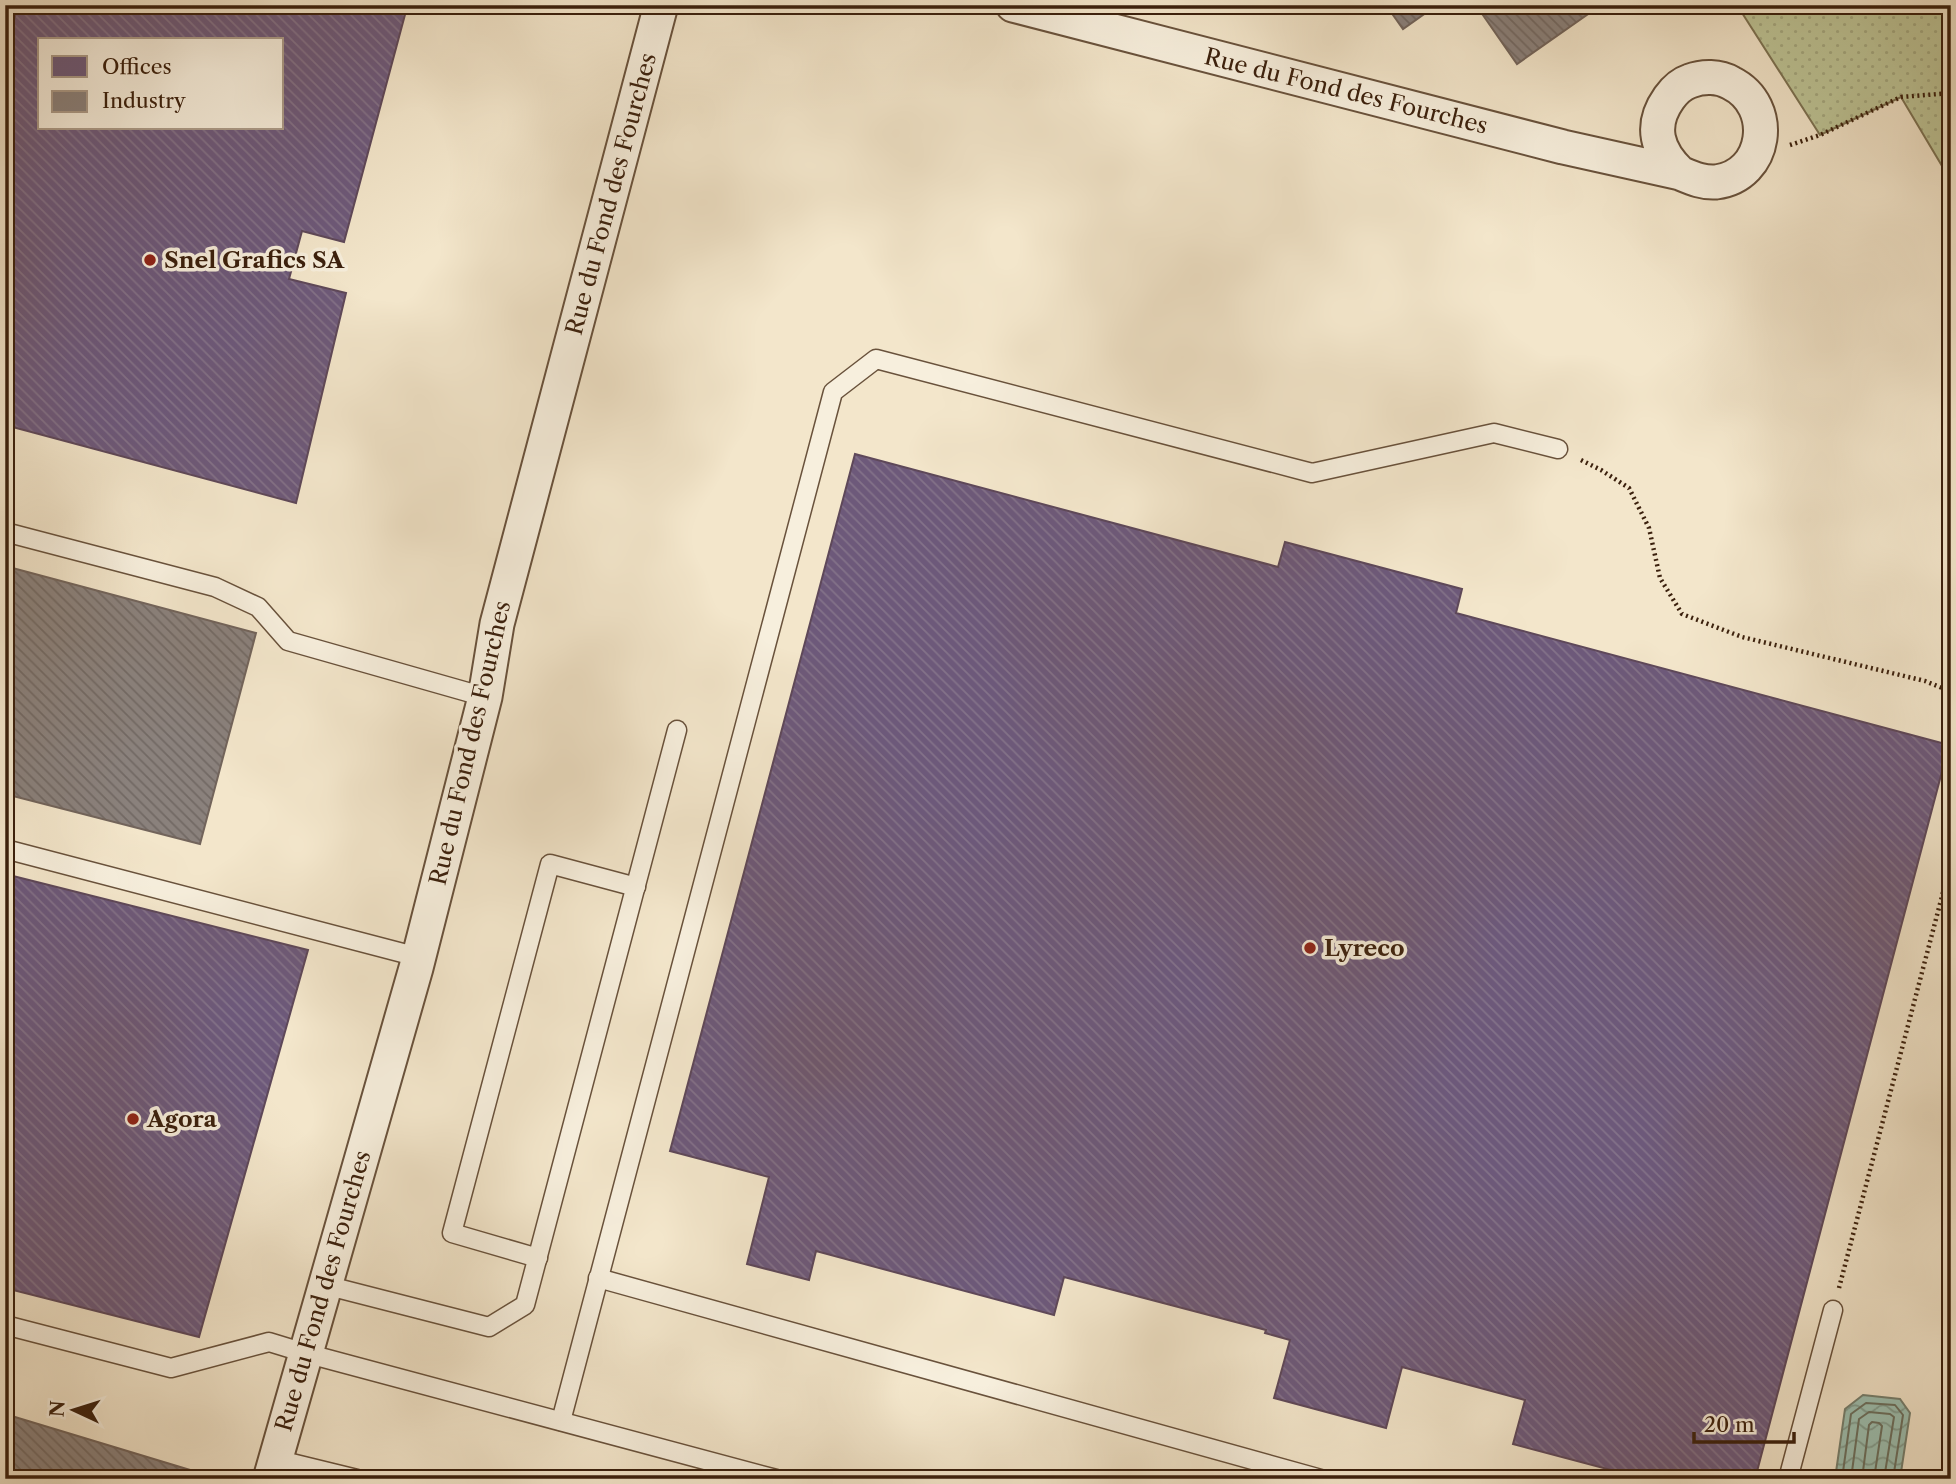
<svg xmlns="http://www.w3.org/2000/svg" width="1956" height="1484" viewBox="0 0 1956 1484" font-family="'Libre Caslon Text',serif">
	<style>
		.grass { fill: url(#grass-dots); stroke: #7c7252; stroke-width: 2 }
		.water { fill: url(#water-waves); stroke: #76806f; stroke-width: 2 }
		.offices { fill: url(#offices-back-hatch); stroke: #5e4859; stroke-width: 2; fill-rule: evenodd }
		.industry { fill: url(#industry-back-hatch); stroke: #72645b; stroke-width: 2 }
		.lines { fill: none; stroke-linecap: round; stroke-linejoin: round }
		.shore { stroke: #6c705f; stroke-width: 2 }
		.lane-casing { stroke: #69523c; stroke-width: 21 }
		.street-casing { stroke: #69523c; stroke-width: 37 }
		.path { stroke: #3b200d; stroke-width: 4.5; stroke-dasharray: 2 3.5; stroke-linecap: butt }
		.lane { stroke: #f7efdd; stroke-width: 18 }
		.street { stroke: #f7efdd; stroke-width: 33 }
		.poi-dot { fill: #8f2418; stroke: #f7efdd; stroke-width: 2.5 }
		.labels { text-anchor: middle; dominant-baseline: central; stroke-width: 7; stroke-linejoin: round; paint-order: stroke }
		.street-label { font-size: 23px; fill: #3b200d; stroke: #f7efdd }
		.poi-label { font-size: 23px; font-weight: bold; fill: #3b200d; stroke: #f7efdd; text-anchor: start }
	</style>
	<defs>
		<pattern id="grass-dots" width="8" height="8" patternUnits="userSpaceOnUse" patternTransform="scale(1.75)"><rect width="8" height="8" fill="#bdc496"/><path d="M2 2h.1M6 6h.1" fill="none" stroke="#a3a880" stroke-width="1.8" stroke-linecap="round"/></pattern>
		<pattern id="water-waves" width="16" height="10" patternUnits="userSpaceOnUse" patternTransform="scale(1.75)"><rect width="16" height="10" fill="#9dc0b1"/><path d="M0 5q4-4 8 0t8 0" fill="none" stroke="#819c8e"/></pattern>
		<pattern id="offices-back-hatch" width="6" height="6" patternUnits="userSpaceOnUse" patternTransform="scale(1.75)"><rect width="6" height="6" fill="#6d597a"/><path d="M-1 5l2 2M0 0l6 6M5-1l2 2" fill="none" stroke="#837289"/></pattern>
		<pattern id="industry-back-hatch" width="6" height="6" patternUnits="userSpaceOnUse" patternTransform="scale(1.75)"><rect width="6" height="6" fill="#8a817c"/><path d="M-1 5l2 2M0 0l6 6M5-1l2 2" fill="none" stroke="#726964"/></pattern>
	</defs>
	<rect width="100%" height="100%" fill="#f3e6cb"/>
	<filter id="stains"><feTurbulence type="fractalNoise" baseFrequency=".00286" numOctaves="4"/><feColorMatrix values="0 0 0 0 .2 0 0 0 0 .09 0 0 0 0 .02 0 0 0 .5 -.17"/></filter>
	<radialGradient id="worn" r=".72"><stop offset=".6" stop-color="#630" stop-opacity="0"/><stop offset="1" stop-color="#630" stop-opacity=".3"/></radialGradient>
	<path class="grass" d="M1737,5H1951V181L1901,97L1820,135Z"/>
	<path class="water" d="M1863,1395L1900,1399L1910,1413L1900,1479H1835L1845,1409Z"/>
	<g class="offices">
		<path d="M18,5H387L406,11L344,242L302,231L289,279L346,293L296,503L5,425V54ZM40,40H282V128H40Z"/>
		<path d="M855,454L1278,567L1285,542L1462,589L1456,613L1949,745L1755,1479H1645L1513,1444L1525,1400L1402,1367L1386,1428L1274,1398L1290,1340L1265,1333L1266,1330L1064,1277L1054,1315L816,1251L809,1280L747,1264L769,1177L670,1151Z"/>
		<path d="M5,874L308,950L199,1337L5,1288Z"/>
	</g>
	<g class="industry">
		<path d="M1386,5H1437L1403,29Z"/>
		<path d="M1476,5H1601L1517,64Z"/>
		<path d="M5,566L256,633L200,844L5,794Z"/>
		<path d="M5,1414L190,1470L187,1479H5Z"/>
	</g>
	<g class="lines">
		<g class="shore">
			<path d="M1842,1479L1851,1414L1866,1403L1895,1405L1903,1415L1893,1479"/>
			<path d="M1851,1479L1859,1419L1869,1412L1890,1414L1894,1417L1884,1479"/>
			<path d="M1862,1479L1869,1425L1872,1422L1879,1423L1882,1426L1874,1479"/>
		</g>
		<defs>
			<g id="lane">
				<path d="M5,532L215,587L258,607L288,641L485,697"/>
				<path d="M5,849L418,957"/>
				<path d="M538,1258L452,1233L550,864L636,887"/>
				<path d="M598,1278L1321,1479"/>
				<path d="M325,1285L489,1327L525,1305L677,730"/>
				<path d="M5,1325L171,1368L269,1342L305,1353L776,1479"/>
				<path d="M561,1421L833,392L876,359L1312,473L1494,433L1558,449"/>
				<path d="M275,1459L357,1479"/>
				<path d="M1788,1479L1833,1310"/>
			</g>
			<g id="street">
				<path d="M1013,5L1563,147L1680,173C1692,178 1703,183 1716,182C1767,176 1777,106 1731,83C1719,76 1703,76 1690,81C1681,84 1674,91 1669,98C1649,126 1657,151 1680,173"/>
				<path d="M270,1479L416,968L485,697L497,624L661,5"/>
			</g>
		</defs>
		<use href="#lane" class="lane-casing"/>
		<use href="#street" class="street-casing"/>
		<g class="path">
			<path d="M1790,145L1820,135L1901,97L1951,93"/>
			<path d="M1581,460L1601,470L1629,488L1649,528L1660,578L1682,614L1742,637L1925,681L1947,690L1951,693"/>
			<path d="M1839,1288L1951,862"/>
		</g>
		<use href="#lane" class="lane"/>
		<use href="#street" class="street"/>
	</g>
	<g class="poi-dot">
		<circle cx="150" cy="260" r="7"/>
		<circle cx="1310" cy="948" r="7"/>
		<circle cx="133" cy="1119" r="7"/>
	</g>
	<g class="labels">
		<g class="street-label">
			<text transform="translate(1346 91) rotate(14)">Rue du Fond des Fourches</text>
			<text transform="translate(611 194) rotate(-75)">Rue du Fond des Fourches</text>
			<text transform="translate(470 743) rotate(-77)">Rue du Fond des Fourches</text>
			<text transform="translate(323 1291) rotate(-74)">Rue du Fond des Fourches</text>
		</g>
		<g class="poi-label">
			<text x="164" y="260">Snel Grafics SA</text>
			<text x="1324" y="948">Lyreco</text>
			<text x="147" y="1119">Agora</text>
		</g>
	</g>
	<rect width="1956" height="1484" fill="none" stroke="#f3e6cb" stroke-width="28"/>
	<rect x="7" y="7" width="1942" height="1470" fill="none" stroke="#3b200d" stroke-width="3.5"/>
	<rect x="14" y="14" width="1928" height="1456" fill="none" stroke="#3b200d" stroke-width="2"/>
	<rect x="38" y="38" width="245" height="91" fill="#f7efdd" stroke="#ac9c8a" stroke-width="2"/>
	<rect x="52" y="56" width="35" height="21" fill="#6d597a" stroke="#ac9c8a" stroke-width="2"/>
	<text x="102" y="74" font-size="21" fill="#3b200d">Offices</text>
	<rect x="52" y="91" width="35" height="21" fill="#8a817c" stroke="#ac9c8a" stroke-width="2"/>
	<text x="102" y="108" font-size="21" fill="#3b200d">Industry</text>
	<g transform="translate(74 1410) rotate(274)" stroke="#f7efdd" stroke-width="5" paint-order="stroke">
	<path d="M0-5L12 26L0 18L-12 26Z" fill="#3b200d"/>
	<text y="-10" font-size="19" font-weight="bold" text-anchor="middle" fill="#3b200d">N</text>
	</g>
	<path d="M1694 1432v10h100v-10" fill="none" stroke="#3b200d" stroke-width="3.5"/>
	<text x="1704" y="1432" font-size="21" fill="#3b200d" stroke="#f7efdd" stroke-width="5" paint-order="stroke">20 m</text>
	<rect width="100%" height="100%" filter="url(#stains)"/>
	<rect width="100%" height="100%" fill="url(#worn)"/>
</svg>
